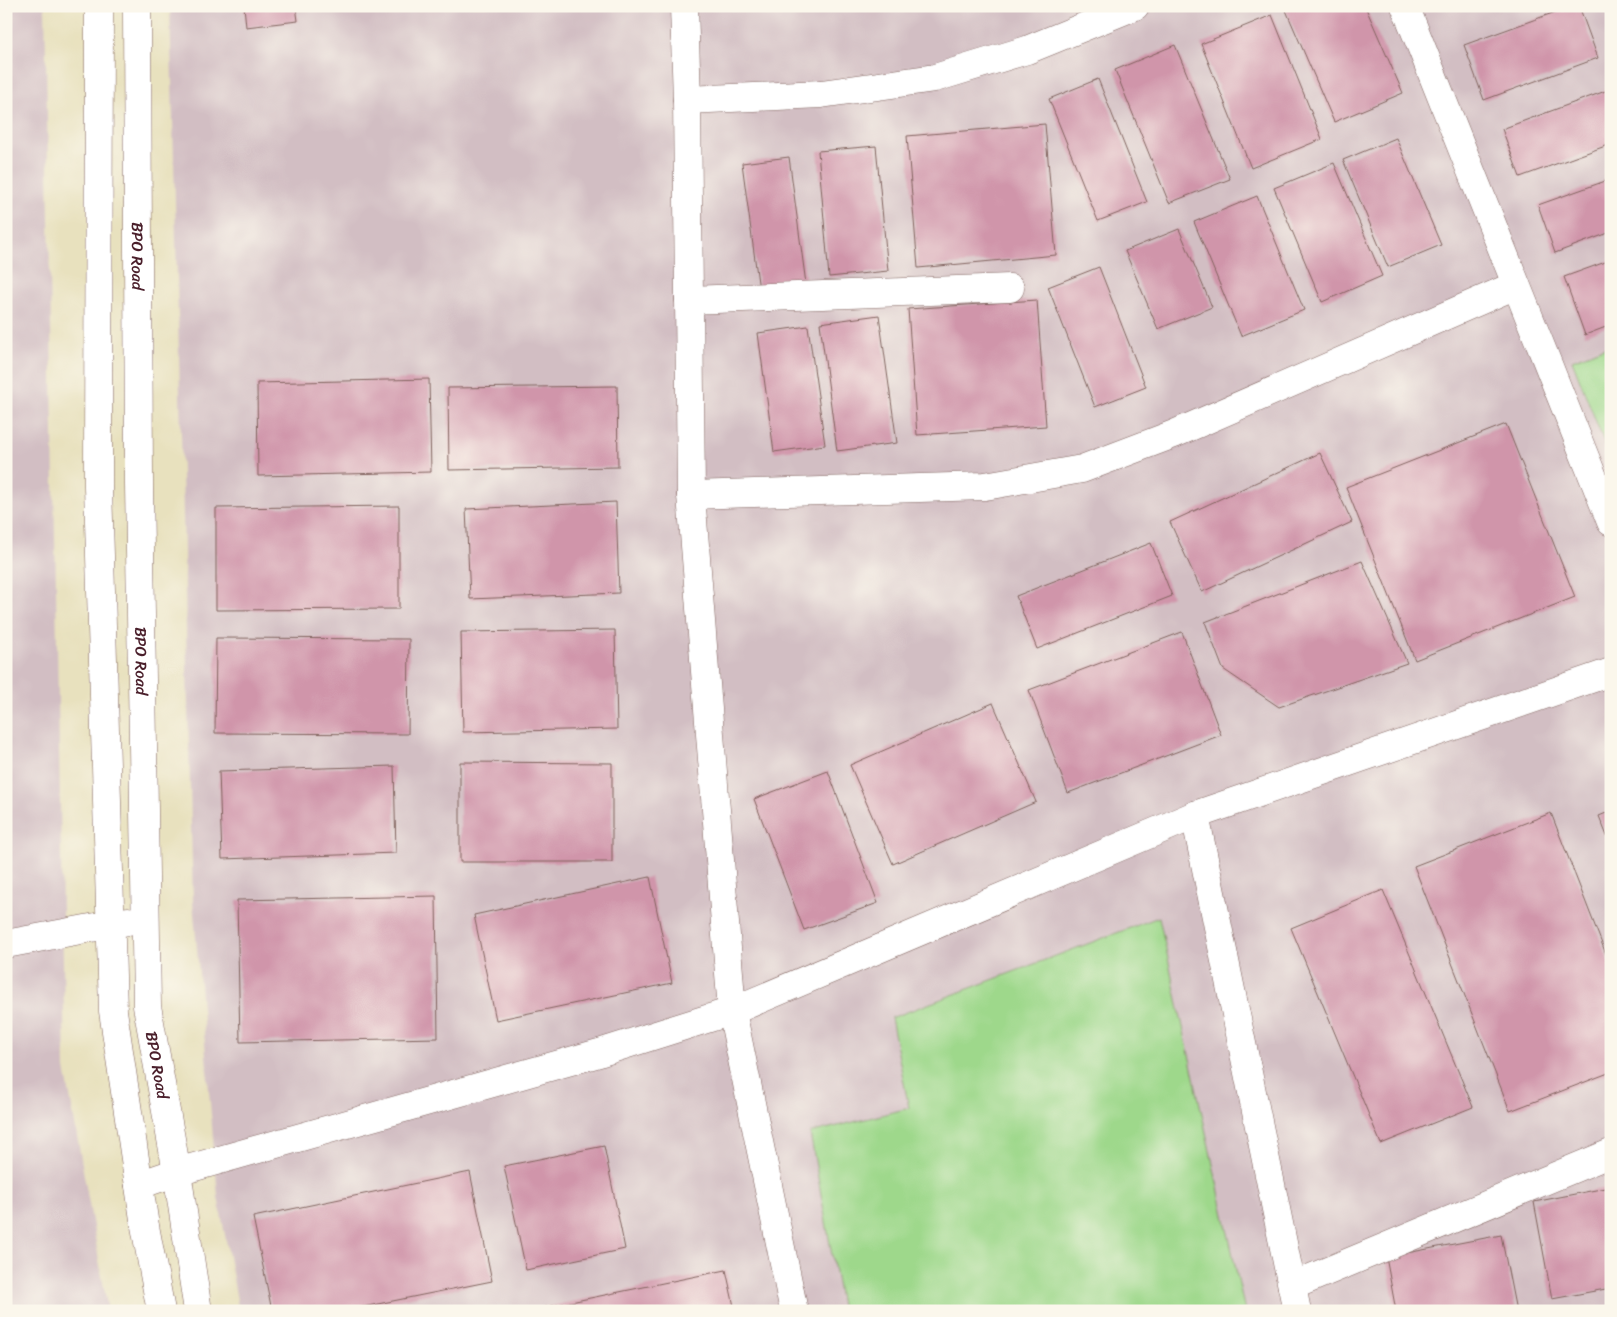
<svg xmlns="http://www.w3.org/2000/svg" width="1617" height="1317" viewBox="0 0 1617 1317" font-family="Sriracha,sans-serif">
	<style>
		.industrial { fill: #d2bec3 }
		.green { fill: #9ed88b; stroke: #747c5b }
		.building { fill: #d095aa }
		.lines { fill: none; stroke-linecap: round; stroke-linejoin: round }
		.minor-casing { stroke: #81635e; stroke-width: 29 }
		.minor { stroke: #fff; stroke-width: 28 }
		.labels { text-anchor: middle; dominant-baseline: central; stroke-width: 4; stroke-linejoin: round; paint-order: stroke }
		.street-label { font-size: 16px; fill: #4a1f2b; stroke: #fbf7ec }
	</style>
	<rect width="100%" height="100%" fill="#fbf7ec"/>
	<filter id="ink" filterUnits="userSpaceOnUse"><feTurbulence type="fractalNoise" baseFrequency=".02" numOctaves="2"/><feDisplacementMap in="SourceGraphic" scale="10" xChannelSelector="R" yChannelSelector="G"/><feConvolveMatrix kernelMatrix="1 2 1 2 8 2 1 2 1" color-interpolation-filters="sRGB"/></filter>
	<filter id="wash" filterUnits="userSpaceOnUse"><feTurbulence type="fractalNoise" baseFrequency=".0096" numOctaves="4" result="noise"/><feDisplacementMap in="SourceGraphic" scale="20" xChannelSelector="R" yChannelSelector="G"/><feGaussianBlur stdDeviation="1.12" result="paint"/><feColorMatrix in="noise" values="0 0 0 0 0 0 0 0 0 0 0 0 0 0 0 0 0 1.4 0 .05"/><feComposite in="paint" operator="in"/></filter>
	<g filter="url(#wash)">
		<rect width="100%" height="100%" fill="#e8e1be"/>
		<g class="industrial">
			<path d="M6,6H45L65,1068L108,1311H6Z"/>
			<path d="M170,6H1611V1311H239L218,1197L193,902Z"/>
		</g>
		<g class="green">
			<path d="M1611,345V460L1572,360Z"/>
			<path d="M1159,917L1245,1311H842L810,1133L909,1108L891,1018Z"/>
		</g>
		<g id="blocks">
			<g class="building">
				<path d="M244,6H296L298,21L246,27Z"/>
				<path d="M1288,6H1365L1403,93L1334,122L1285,8Z"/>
				<path d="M1572,6H1579L1598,58L1484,100L1464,45Z"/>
				<path d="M1272,15L1322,139L1251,168L1201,44Z"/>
				<path d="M1175,45L1230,179L1169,203L1115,70Z"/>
				<path d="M1098,79L1147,202L1098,221L1049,99Z"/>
				<path d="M1611,89V144L1520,177L1502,129Z"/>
				<path d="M1045,124L1056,255L918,268L907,136Z"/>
				<path d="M1396,138L1441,245L1388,267L1343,160Z"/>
				<path d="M876,146L888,271L829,277L818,151Z"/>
				<path d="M789,157L806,284L759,290L742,163Z"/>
				<path d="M1334,163L1382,276L1322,302L1274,188Z"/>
				<path d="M1611,179V232L1555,253L1538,205Z"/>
				<path d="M1257,196L1304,310L1241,336L1194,222Z"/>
				<path d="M1179,229L1212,307L1158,329L1125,251Z"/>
				<path d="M1611,260V325L1585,335L1564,277Z"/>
				<path d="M1099,267L1146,387L1095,407L1048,287Z"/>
				<path d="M1037,300L1046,426L917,435L908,309Z"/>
				<path d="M879,315L897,443L837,451L820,323Z"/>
				<path d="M808,326L825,445L774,452L758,333Z"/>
				<path d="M429,379L431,472L258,476L257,383Z"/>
				<path d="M617,386L618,467L449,470L448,388Z"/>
				<path d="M1506,424L1575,597L1415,660L1346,487Z"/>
				<path d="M1320,453L1352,522L1202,592L1170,522Z"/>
				<path d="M616,502L619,593L470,599L466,509Z"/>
				<path d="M399,506V609L216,610V508Z"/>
				<path d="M1151,543L1172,596L1037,649L1016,596Z"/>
				<path d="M1362,561L1407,663L1279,707L1223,669L1205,622Z"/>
				<path d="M615,630L617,729L463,732L461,632Z"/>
				<path d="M1182,632L1221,735L1068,793L1029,690Z"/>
				<path d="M216,638L409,639L408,734L215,733Z"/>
				<path d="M993,703L1036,802L893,864L850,765Z"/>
				<path d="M460,762L612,763V862H460Z"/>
				<path d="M394,766L396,853L222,859L219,771Z"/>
				<path d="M828,771L878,903L804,930L754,799Z"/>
				<path d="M1611,811V846L1599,816Z"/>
				<path d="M1551,813L1611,967V1072L1510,1111L1414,866Z"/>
				<path d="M650,877L672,983L496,1020L474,915Z"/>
				<path d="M1383,890L1473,1107L1381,1144L1291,928Z"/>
				<path d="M436,896L438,1038L240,1042L237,900Z"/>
				<path d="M604,1146L625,1249L526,1270L504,1166Z"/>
				<path d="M470,1172L492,1281L343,1311H272L253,1217Z"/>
				<path d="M1611,1187V1288L1552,1299L1534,1202Z"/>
				<path d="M1501,1235L1516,1311H1396L1386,1257Z"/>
				<path d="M726,1270L735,1311H532V1310Z"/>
			</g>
		</g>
	</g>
	<g filter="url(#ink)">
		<use href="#blocks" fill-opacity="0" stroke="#81635e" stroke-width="1"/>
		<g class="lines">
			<defs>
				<g id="minor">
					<path d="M99,6L98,486L113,1011L145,1226L161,1311"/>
					<path id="s1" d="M137,6L139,484L147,1006L177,1172L198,1311"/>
					<path d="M684,6L687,100L691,495L732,1011L794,1311"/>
					<path d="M1405,6L1611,522"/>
					<path d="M687,100L821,94L935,78L1027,50L1135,6"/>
					<path d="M689,300L1010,288"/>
					<path d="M691,495L985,486L1082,469L1174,434L1516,285"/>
					<path d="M1195,815L1297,1311"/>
					<path d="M6,944L128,921"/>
					<path d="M139,1185L177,1172L599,1053L732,1011L1195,815L1611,672"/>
					<path d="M1292,1286L1611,1153"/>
				</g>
			</defs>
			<use href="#minor" class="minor-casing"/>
			<use href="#minor" class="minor"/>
		</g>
	</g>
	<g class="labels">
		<g class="street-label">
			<text stroke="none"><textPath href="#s1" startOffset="250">BPO Road</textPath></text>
			<text stroke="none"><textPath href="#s1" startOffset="655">BPO Road</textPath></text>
			<text stroke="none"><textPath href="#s1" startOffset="1060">BPO Road</textPath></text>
		</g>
	</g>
	<rect width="1617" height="1317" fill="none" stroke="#fbf7ec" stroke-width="25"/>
</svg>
